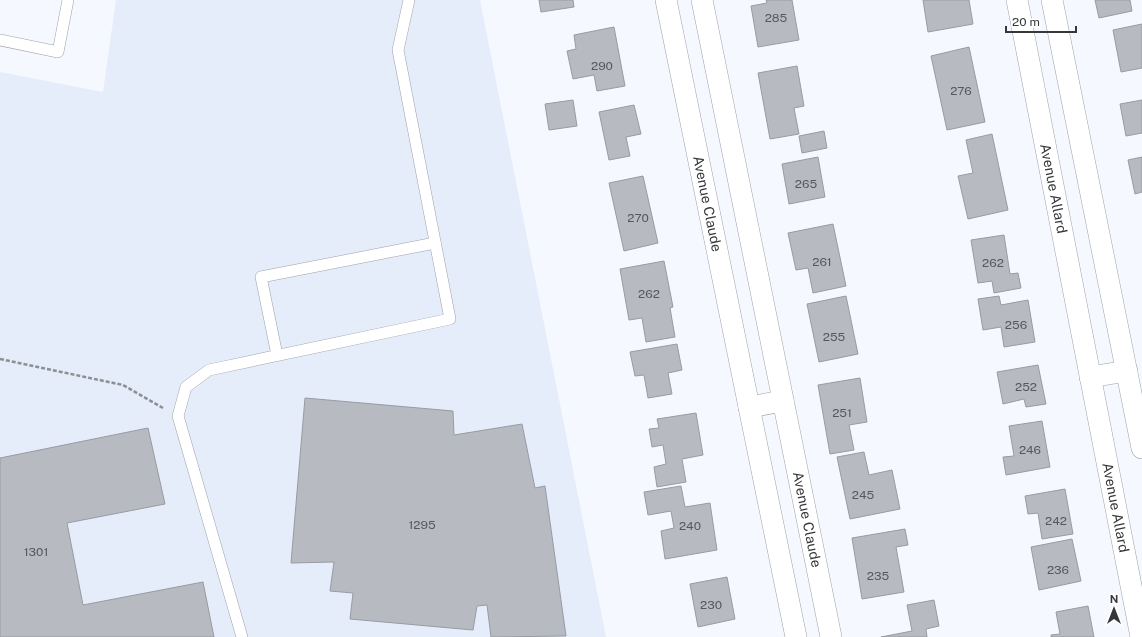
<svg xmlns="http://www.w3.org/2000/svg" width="1142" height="637" viewBox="0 0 1142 637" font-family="'Public Sans',sans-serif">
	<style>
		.built { fill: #e5ecfa }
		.building { fill: #b7bac1; stroke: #989ba2 }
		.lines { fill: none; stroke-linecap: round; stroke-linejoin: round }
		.lane-casing { stroke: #9fa2a9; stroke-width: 12 }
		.street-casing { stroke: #9fa2a9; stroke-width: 22 }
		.path { stroke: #8d9093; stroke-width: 2.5; stroke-dasharray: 4 2; stroke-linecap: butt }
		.lane { stroke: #fff; stroke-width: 11 }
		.street { stroke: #fff; stroke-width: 21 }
		.labels { text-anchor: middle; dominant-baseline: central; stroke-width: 3.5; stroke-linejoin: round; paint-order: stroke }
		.number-label { font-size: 12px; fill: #56585b }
		.street-label { font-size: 14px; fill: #353739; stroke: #fff }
	</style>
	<rect width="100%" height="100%" fill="#f5f8fe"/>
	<path class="built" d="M116,0H480L606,637H0V72L103,92Z"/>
	<g class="building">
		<path d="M539,0H573L574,7L541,12Z"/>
		<path d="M766,0H792L799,40L758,47L751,6L767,3Z"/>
		<path d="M923,0H969L973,24L928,32Z"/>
		<path d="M1095,0H1130L1132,11L1099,18Z"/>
		<path d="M1142,24V68L1121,72L1113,30Z"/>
		<path d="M614,27L625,86L597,91L594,75L573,79L567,51L576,49L574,35Z"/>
		<path d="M969,47L985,122L947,130L931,56Z"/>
		<path d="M797,66L804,106L794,108L799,134L770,139L758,73Z"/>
		<path d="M573,100L577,126L549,130L545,104Z"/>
		<path d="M1142,100V133L1126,136L1120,104Z"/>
		<path d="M634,105L641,134L626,137L630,156L609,160L599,112Z"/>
		<path d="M824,131L827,148L802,153L799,136Z"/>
		<path d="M992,134L1008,210L968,219L958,176L973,173L966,140Z"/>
		<path d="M818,157L825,197L789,204L782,164Z"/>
		<path d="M1142,157V192L1135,194L1128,160Z"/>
		<path d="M643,176L658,243L624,251L609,183Z"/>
		<path d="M833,224L846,286L813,293L808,268L796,270L788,233Z"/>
		<path d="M1004,235L1010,274L1018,273L1021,288L994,293L992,281L978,283L971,240Z"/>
		<path d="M664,261L673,307L670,308L675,337L646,342L642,318L629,320L620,269Z"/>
		<path d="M846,296L858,354L819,362L807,304Z"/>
		<path d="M999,296L1001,305L1028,300L1035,342L1004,347L1001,327L983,330L978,299Z"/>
		<path d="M677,344L682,370L668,373L672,394L648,398L644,375L635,376L630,352Z"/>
		<path d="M1038,365L1046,404L1026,407L1024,399L1003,404L997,372Z"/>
		<path d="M860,378L867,422L849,425L854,450L830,454L818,385Z"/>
		<path d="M305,398L453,411L454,435L522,424L535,488L545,486L566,636L491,637L487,605L477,606L473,630L350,619L353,593L330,591L334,562L291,563Z"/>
		<path d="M696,413L703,455L682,459L686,482L657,487L654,467L666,464L663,445L652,447L649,429L659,428L657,419Z"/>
		<path d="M1042,421L1050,467L1006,475L1003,457L1014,456L1009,426Z"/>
		<path d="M148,428L165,504L67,523L83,605L203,582L214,637H0V458Z"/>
		<path d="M864,452L869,475L892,470L900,509L850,519L837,457Z"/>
		<path d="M681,486L685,507L710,503L717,550L665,559L661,531L674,528L671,511L648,515L644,492Z"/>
		<path d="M1065,489L1073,534L1042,539L1038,513L1028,514L1025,496Z"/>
		<path d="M905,529L908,545L896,547L904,592L862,599L852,538Z"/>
		<path d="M1072,539L1081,581L1039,590L1031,547Z"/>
		<path d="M727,577L735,619L698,627L690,584Z"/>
		<path d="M934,600L939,626L926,629L927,637H881L912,631L907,605Z"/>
		<path d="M1088,606L1094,637H1051V635L1060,634L1056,612Z"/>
	</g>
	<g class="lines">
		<defs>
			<g id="lane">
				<path d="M0,40L58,52L68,0"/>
				<path d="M277,355L261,277L435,243"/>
				<path d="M242,637L178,416L186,387L209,370L450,319L398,50L409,0"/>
			</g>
			<g id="street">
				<path id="s1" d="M666,0L796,637"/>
				<path id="s2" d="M702,0L831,637"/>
				<path id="s3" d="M1017,0L1141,637"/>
				<path d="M1052,0L1142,448"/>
				<path d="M1090,377L1127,371"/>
				<path d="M749,407L783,401"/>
			</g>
		</defs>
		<use href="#lane" class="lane-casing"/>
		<use href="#street" class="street-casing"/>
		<path class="path" d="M0,359L123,385L163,408"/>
		<use href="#lane" class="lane"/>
		<use href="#street" class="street"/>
	</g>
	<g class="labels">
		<g class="number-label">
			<text x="776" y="18">285</text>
			<text x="602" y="66">290</text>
			<text x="961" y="91">276</text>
			<text x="806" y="184">265</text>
			<text x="638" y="218">270</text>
			<text x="822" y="262">261</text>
			<text x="993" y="263">262</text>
			<text x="649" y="294">262</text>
			<text x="1016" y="325">256</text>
			<text x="834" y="337">255</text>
			<text x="1026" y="387">252</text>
			<text x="842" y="413">251</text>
			<text x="1030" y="450">246</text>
			<text x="863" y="495">245</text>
			<text x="1056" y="521">242</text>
			<text x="422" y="525">1295</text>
			<text x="690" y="526">240</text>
			<text x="36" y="552">1301</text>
			<text x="1058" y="570">236</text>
			<text x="878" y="576">235</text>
			<text x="711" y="605">230</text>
		</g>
		<g class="street-label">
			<text stroke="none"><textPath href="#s3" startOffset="192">Avenue Allard</textPath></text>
			<text stroke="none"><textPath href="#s1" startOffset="208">Avenue Claude</textPath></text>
			<text stroke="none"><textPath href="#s3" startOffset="517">Avenue Allard</textPath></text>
			<text stroke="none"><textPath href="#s2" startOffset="530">Avenue Claude</textPath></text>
		</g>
	</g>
	<g transform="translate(1114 609)" stroke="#ffffff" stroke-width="3" paint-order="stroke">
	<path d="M0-3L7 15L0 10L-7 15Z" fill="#353739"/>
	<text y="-6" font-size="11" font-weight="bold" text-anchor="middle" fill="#353739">N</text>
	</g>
	<path d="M1006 26v6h70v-6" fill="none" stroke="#353739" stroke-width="2"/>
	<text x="1012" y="26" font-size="12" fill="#353739" stroke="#ffffff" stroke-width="3" paint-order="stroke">20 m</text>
</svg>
